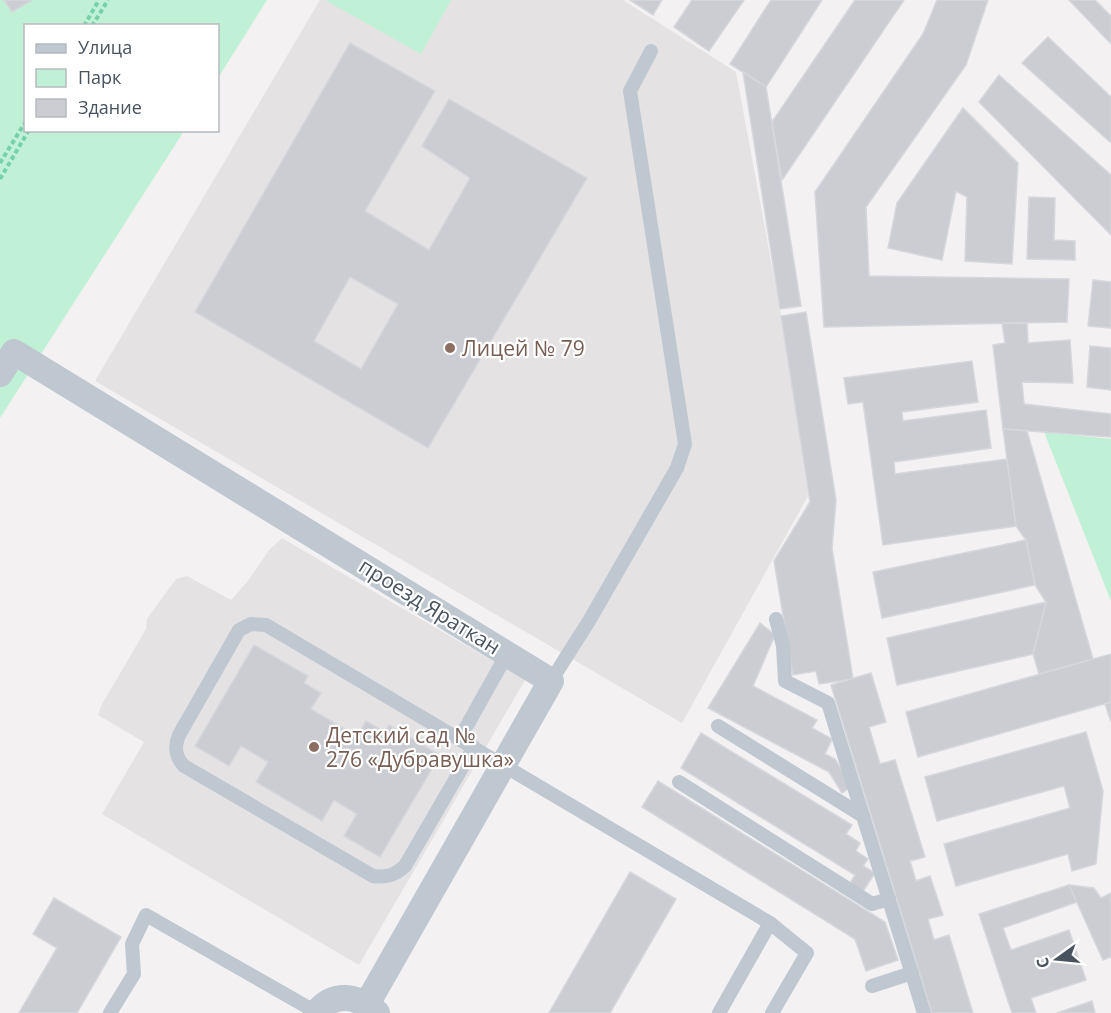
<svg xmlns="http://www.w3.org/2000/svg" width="1111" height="1013" viewBox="0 0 1111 1013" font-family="'Open Sans',sans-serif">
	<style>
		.education { fill: #e4e2e3 }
		.green { fill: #c0f1d6 }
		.building { fill: #cbcdd3; stroke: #d5d7dc; stroke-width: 1.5; fill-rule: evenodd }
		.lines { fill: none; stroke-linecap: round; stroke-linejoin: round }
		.path { stroke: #76d0ab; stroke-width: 4; stroke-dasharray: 4.5 3; stroke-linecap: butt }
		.lane { stroke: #bfc7d0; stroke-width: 14 }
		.street { stroke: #bfc7d0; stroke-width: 26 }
		.education-dot { fill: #8d6e63; stroke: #fff; stroke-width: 2 }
		.labels { text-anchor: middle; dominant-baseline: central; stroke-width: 4.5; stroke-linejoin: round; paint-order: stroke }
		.education-label { font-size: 21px; fill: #785e54; stroke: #fff; text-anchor: start }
		.street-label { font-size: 21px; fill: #48535f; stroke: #fff }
	</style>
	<rect width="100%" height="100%" fill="#f3f1f1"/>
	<g class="education">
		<path d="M320,0H623L736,72L781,315L808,496L682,723L95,381Z"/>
		<path d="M282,538L525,680L359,965L102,814L144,742L98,715L101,706L146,629L147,619L176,579L187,576L231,600L248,581L269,550Z"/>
	</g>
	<g class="green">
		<path d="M0,0H267L218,78V26H26V130L184,131L0,418Z"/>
		<path d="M325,0H451L421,54Z"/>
		<path d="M1044,432L1111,439V601Z"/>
	</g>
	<g class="building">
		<path d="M4,0H32L12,12Z"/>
		<path d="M630,0H662L653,15Z"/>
		<path d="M692,0H744L709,51L674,27Z"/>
		<path d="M771,0H822L766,87L730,64Z"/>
		<path d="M855,0H904L782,180L772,122Z"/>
		<path d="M937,0H988L966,65L866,207L869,276L1069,279L1067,322L824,327L815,192L923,34Z"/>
		<path d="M1069,0H1095L1111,16V44Z"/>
		<path d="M1048,37L1111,97V143L1022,63Z"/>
		<path d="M350,43L435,91L365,211L429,250L470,178L422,146L449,99L587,178L428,448L195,312ZM350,277L398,304L361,369L314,341Z"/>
		<path d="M743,72L766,87L801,306L780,309Z"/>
		<path d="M999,75L1111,175V235L979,102Z"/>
		<path d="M963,108L1018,163L1012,264L965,261L967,197L956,191L942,260L888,248L897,203Z"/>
		<path d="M1029,197L1055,198L1054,240L1075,241V260L1027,259Z"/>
		<path d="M1093,280L1111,282V328L1088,326Z"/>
		<path d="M806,312L836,500L832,548L853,679L819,684L816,671L793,675L774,561L810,502L781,316Z"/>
		<path d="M1002,323H1027L1028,343L1070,340L1073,383L1022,382L1024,404L1111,414V437L1003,429L993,345L1005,343Z"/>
		<path d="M1090,346L1111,348V390L1087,387Z"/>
		<path d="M972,361L978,402L902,412L903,421L986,410L991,448L894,462L895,474L1007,459L1016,526L883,545L863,402L848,404L844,378Z"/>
		<path d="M1003,429L1027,431L1093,659L1039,674L1033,654L1046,602L1035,585L1026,540L1016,526Z"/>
		<path d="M1026,540L1035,585L882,618L873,572Z"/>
		<path d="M1046,602L1033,654L897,685L887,638Z"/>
		<path d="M760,623L775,635L753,686L817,720L812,728L832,739L825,754L835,759L852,786L842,793L829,772L708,708Z"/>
		<path d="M254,645L308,676L304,683L321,693L311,709L357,736L366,721L385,732L389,725L440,755L380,857L344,836L357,814L334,800L322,821L256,782L268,762L241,746L229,766L195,746Z"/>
		<path d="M1111,654V702L918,757L906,712Z"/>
		<path d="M871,673L886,722L869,727L880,764L895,760L925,857L910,861L916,881L930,876L943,915L928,919L934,940L949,935L973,1013H932L831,685Z"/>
		<path d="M1111,702V722L1105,704Z"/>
		<path d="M1086,732L1103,791L1096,864L1072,871L1068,854L956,886L944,844L1070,808L1064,786L937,821L925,777Z"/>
		<path d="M701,733L852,825L846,834L860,843L856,851L868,859L863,866L875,873L862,893L849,885L855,875L681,768Z"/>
		<path d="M658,781L885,922L898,960L866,971L855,939L642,807Z"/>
		<path d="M630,872L676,899L610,1013H549Z"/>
		<path d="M1069,885L1077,902L1003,928L1011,950L1069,930L1086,980L1031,998L1036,1013H1012L979,914Z"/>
		<path d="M1069,885L1094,888L1101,898L1111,893V957L1103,960Z"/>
		<path d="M54,898L121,937L77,1013H19L57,948L33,934Z"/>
		<path d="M1092,1001L1095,1013H1057Z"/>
	</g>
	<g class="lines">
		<g class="path">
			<path d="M84,26L99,0"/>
			<path d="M92,26L108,0"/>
			<path d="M0,163L26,121"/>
			<path d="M0,179L29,130"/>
		</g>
		<g class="lane">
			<path d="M776,619L783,646L785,681L828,703L924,1013"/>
			<path d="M551,681L589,621L677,468L685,444L630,91L651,51"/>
			<path d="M718,726L863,816"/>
			<path d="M460,738L507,654"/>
			<path d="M474,747L405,866C395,875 386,878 373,876L184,766C175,756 174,747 179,735L239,630L251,624L266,625L770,923L719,1013"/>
			<path d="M679,782L872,904L889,899"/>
			<path d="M770,923L807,953L772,1013"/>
			<path d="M872,986L912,973"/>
			<path d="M110,1013L134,974L132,944L146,915L316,1012"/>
		</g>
		<g class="street">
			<path d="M0,374L14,352L551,681L367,1004"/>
			<path d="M316,1013C334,991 357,995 377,1013"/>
		</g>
	</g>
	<g class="education-dot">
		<circle cx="450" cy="348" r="6"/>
		<circle cx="314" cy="747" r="6"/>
	</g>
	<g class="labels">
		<g class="education-label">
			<text x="462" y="348">Лицей № 79</text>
			<text x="326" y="735">Детский сад №<tspan x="326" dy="24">276 «Дубравушка»</tspan></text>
		</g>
		<g class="street-label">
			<text transform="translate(430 606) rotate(32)">проезд Яраткан</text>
		</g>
	</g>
	<rect x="24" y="24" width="195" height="108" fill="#ffffff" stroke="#b6babf" stroke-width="1.5"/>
	<rect x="36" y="44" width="30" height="9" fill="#bfc7d0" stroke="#b6babf" stroke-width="1.5"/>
	<text x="78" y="54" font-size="18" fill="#48535f">Улица</text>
	<rect x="36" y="69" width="30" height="18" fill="#c0f1d6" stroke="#b6babf" stroke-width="1.5"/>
	<text x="78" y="84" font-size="18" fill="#48535f">Парк</text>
	<rect x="36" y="99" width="30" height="18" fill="#cbcdd3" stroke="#b6babf" stroke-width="1.5"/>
	<text x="78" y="114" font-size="18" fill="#48535f">Здание</text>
	<g transform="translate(1057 959) rotate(255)" stroke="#ffffff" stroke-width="4.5" paint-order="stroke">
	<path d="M0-4.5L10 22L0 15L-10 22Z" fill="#48535f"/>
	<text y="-9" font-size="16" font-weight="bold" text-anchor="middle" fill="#48535f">С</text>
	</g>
</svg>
